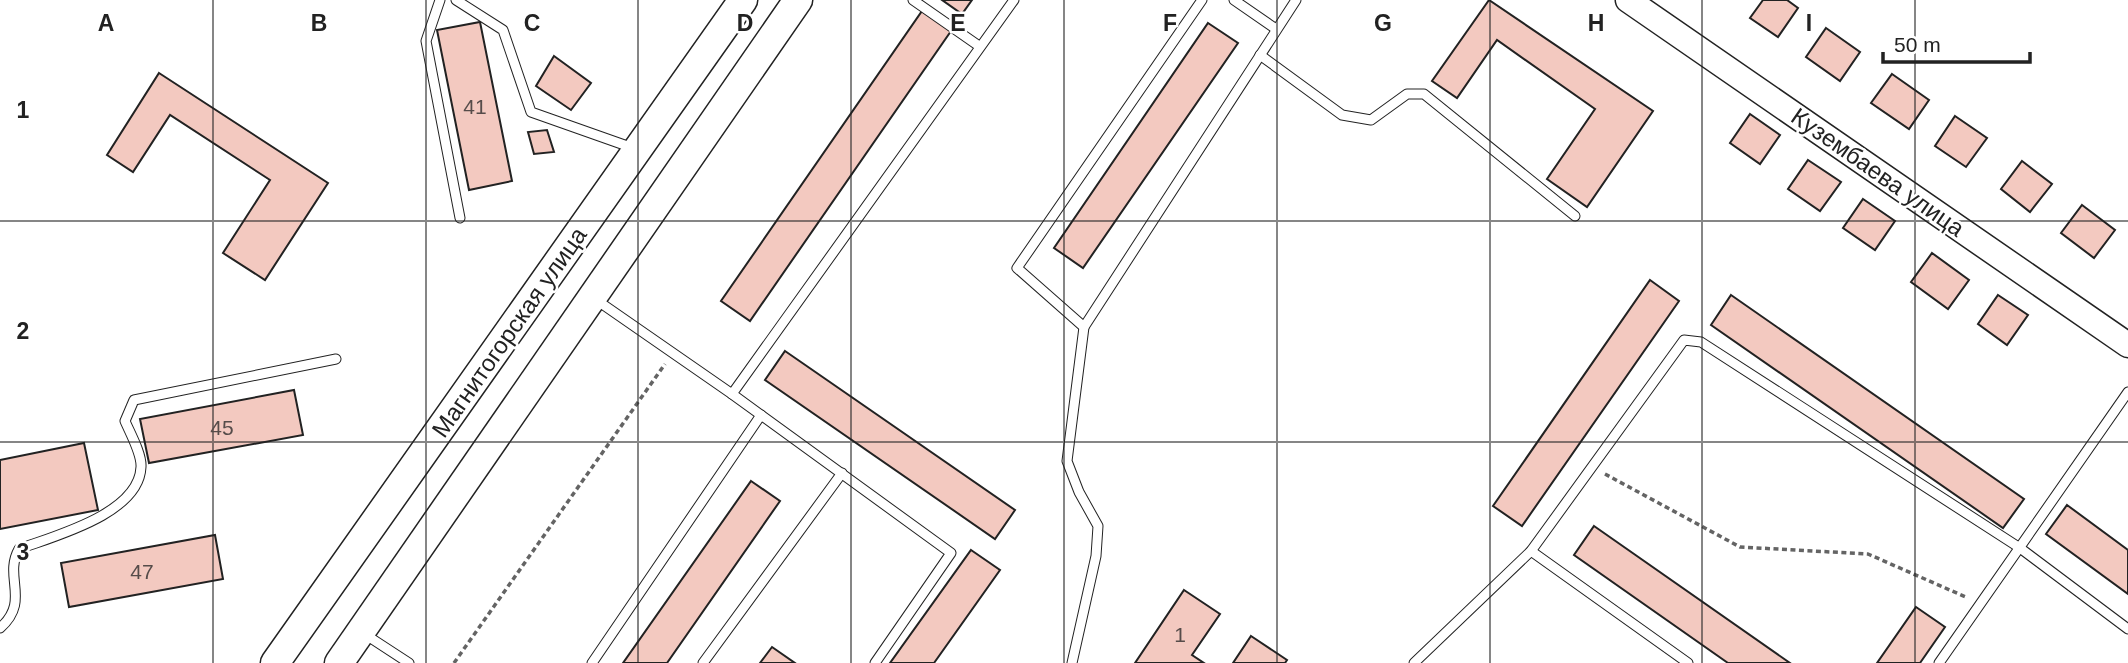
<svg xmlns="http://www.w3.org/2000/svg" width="2128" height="663" viewBox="0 0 2128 663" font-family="Arial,sans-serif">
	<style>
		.building { fill: #f3c9c0; stroke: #222; stroke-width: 2 }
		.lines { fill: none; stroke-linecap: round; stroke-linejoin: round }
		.lane-casing { stroke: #222; stroke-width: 11 }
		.secondary-casing { stroke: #222; stroke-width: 27 }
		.primary-casing { stroke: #222; stroke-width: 31 }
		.path { stroke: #646464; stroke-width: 3.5; stroke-dasharray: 5 3.5; stroke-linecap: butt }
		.lane { stroke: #fff; stroke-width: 9 }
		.secondary { stroke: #fff; stroke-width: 24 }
		.primary { stroke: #fff; stroke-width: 28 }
		.grid { fill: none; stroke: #222; stroke-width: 2; stroke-opacity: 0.55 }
		.labels { text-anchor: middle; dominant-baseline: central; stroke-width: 5; stroke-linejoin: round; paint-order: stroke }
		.number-label { font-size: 21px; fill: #564c4a }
		.street-label { font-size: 24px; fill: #222; stroke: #fff }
		.grid-label { font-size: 23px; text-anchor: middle; font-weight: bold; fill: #222; stroke: #fff; stroke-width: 5; stroke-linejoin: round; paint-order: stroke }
	</style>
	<rect width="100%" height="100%" fill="#fff"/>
	<g class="building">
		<path d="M942,0H972L962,14Z"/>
		<path d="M1489,0L1653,111L1587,207L1547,179L1595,109L1497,40L1457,98L1432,81Z"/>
		<path d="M1763,0H1787L1798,8L1778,37L1750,18Z"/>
		<path d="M922,11L951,31L750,321L721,301Z"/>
		<path d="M480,22L512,181L469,190L437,30Z"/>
		<path d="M1208,23L1238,43L1083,268L1054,248Z"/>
		<path d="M1826,28L1860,52L1840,81L1806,57Z"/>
		<path d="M554,56L591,83L571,110L536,86Z"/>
		<path d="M159,73L328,183L265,280L223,253L270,180L170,115L133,172L107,155Z"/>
		<path d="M1892,74L1929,100L1909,129L1871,103Z"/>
		<path d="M1750,114L1780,135L1760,164L1730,143Z"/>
		<path d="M1955,116L1987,138L1966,167L1935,146Z"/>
		<path d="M547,130L554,152L534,154L528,132Z"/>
		<path d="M1808,160L1841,182L1820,211L1788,189Z"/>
		<path d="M2022,161L2052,184L2030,212L2001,189Z"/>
		<path d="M1863,199L1895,221L1875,250L1843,228Z"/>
		<path d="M2082,205L2115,230L2094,258L2061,233Z"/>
		<path d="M1932,253L1969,280L1948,309L1911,282Z"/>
		<path d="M1650,280L1679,301L1522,526L1493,506Z"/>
		<path d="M1731,295L2024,499L2003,528L1711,325Z"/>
		<path d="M1998,295L2028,315L2007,345L1978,324Z"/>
		<path d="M785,351L1015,510L995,539L765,380Z"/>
		<path d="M294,390L303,435L149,463L140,419Z"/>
		<path d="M84,443L98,510L0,529V460Z"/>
		<path d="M751,481L780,501L667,663H623Z"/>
		<path d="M2067,505L2128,550V594L2046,534Z"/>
		<path d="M1594,526L1790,663H1728L1574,555Z"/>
		<path d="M215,535L223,579L69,607L61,563Z"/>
		<path d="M971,550L1000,570L934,663H890Z"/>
		<path d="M1184,590L1220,614L1192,655L1204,663H1135Z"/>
		<path d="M1916,607L1945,627L1920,663H1877Z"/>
		<path d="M1251,636L1287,660L1285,663H1233Z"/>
		<path d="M772,647L795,663H760Z"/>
	</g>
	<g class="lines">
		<defs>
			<g id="lane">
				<path d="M440,0L426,41L460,218"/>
				<path d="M456,0L503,30L531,112L633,148"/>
				<path d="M913,0L979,46"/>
				<path d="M1202,0L1017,268L1084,327L1296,0"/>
				<path d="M1234,0L1276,29"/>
				<path d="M1260,55L1342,115L1371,120L1407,94H1424L1575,216"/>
				<path d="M595,299L732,394"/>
				<path d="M1531,551L1688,663"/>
				<path d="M0,628C31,601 3,577 19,549C54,536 139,514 141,467C142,454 130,433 125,421L134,400L336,359"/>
				<path d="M363,633L409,663"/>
				<path d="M592,663L761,415"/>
				<path d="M703,663L842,473"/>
				<path d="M875,663L951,553L732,394L1014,0"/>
				<path d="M1072,663L1096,556L1098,526L1079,492L1067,461L1084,327"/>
				<path d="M1414,663L1531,551L1684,340L1701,342L2020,548L2128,629"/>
				<path d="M1939,663L2128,392"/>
			</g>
			<path id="secondary" d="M1628,0L2128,345"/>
			<g id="primary">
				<path d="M275,663L743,0"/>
				<path d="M339,663L798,0"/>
			</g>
		</defs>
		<use href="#lane" class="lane-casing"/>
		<use href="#secondary" class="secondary-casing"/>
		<use href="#primary" class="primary-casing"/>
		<g class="path">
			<path d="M1605,474L1740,547L1868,554L1968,598"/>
			<path d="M454,663L665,364"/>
		</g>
		<use href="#lane" class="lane"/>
		<use href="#secondary" class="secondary"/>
		<use href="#primary" class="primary"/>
	</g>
	<path class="grid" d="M213,0V663M426,0V663M638,0V663M851,0V663M1064,0V663M1277,0V663M1490,0V663M1702,0V663M1915,0V663M0,221H2128M0,442H2128"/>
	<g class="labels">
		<g class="number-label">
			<text x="475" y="106">41</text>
			<text x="222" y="427">45</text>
			<text x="142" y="571">47</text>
			<text x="1180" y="634">1</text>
		</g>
		<g class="street-label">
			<text transform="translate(1878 172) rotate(35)">Кузембаева улица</text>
			<text transform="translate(509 332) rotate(-55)">Магнитогорская улица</text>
		</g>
	</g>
	<g class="grid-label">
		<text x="106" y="31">A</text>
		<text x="319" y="31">B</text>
		<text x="532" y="31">C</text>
		<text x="745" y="31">D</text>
		<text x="958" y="31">E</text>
		<text x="1170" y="31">F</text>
		<text x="1383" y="31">G</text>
		<text x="1596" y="31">H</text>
		<text x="1809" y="31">I</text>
		<text x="23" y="118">1</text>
		<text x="23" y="339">2</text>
		<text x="23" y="560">3</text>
	</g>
	<path d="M1883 52v10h147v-10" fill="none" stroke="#222222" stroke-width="3.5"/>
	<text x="1894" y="52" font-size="21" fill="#222222" stroke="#ffffff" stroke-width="5" paint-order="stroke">50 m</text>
</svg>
